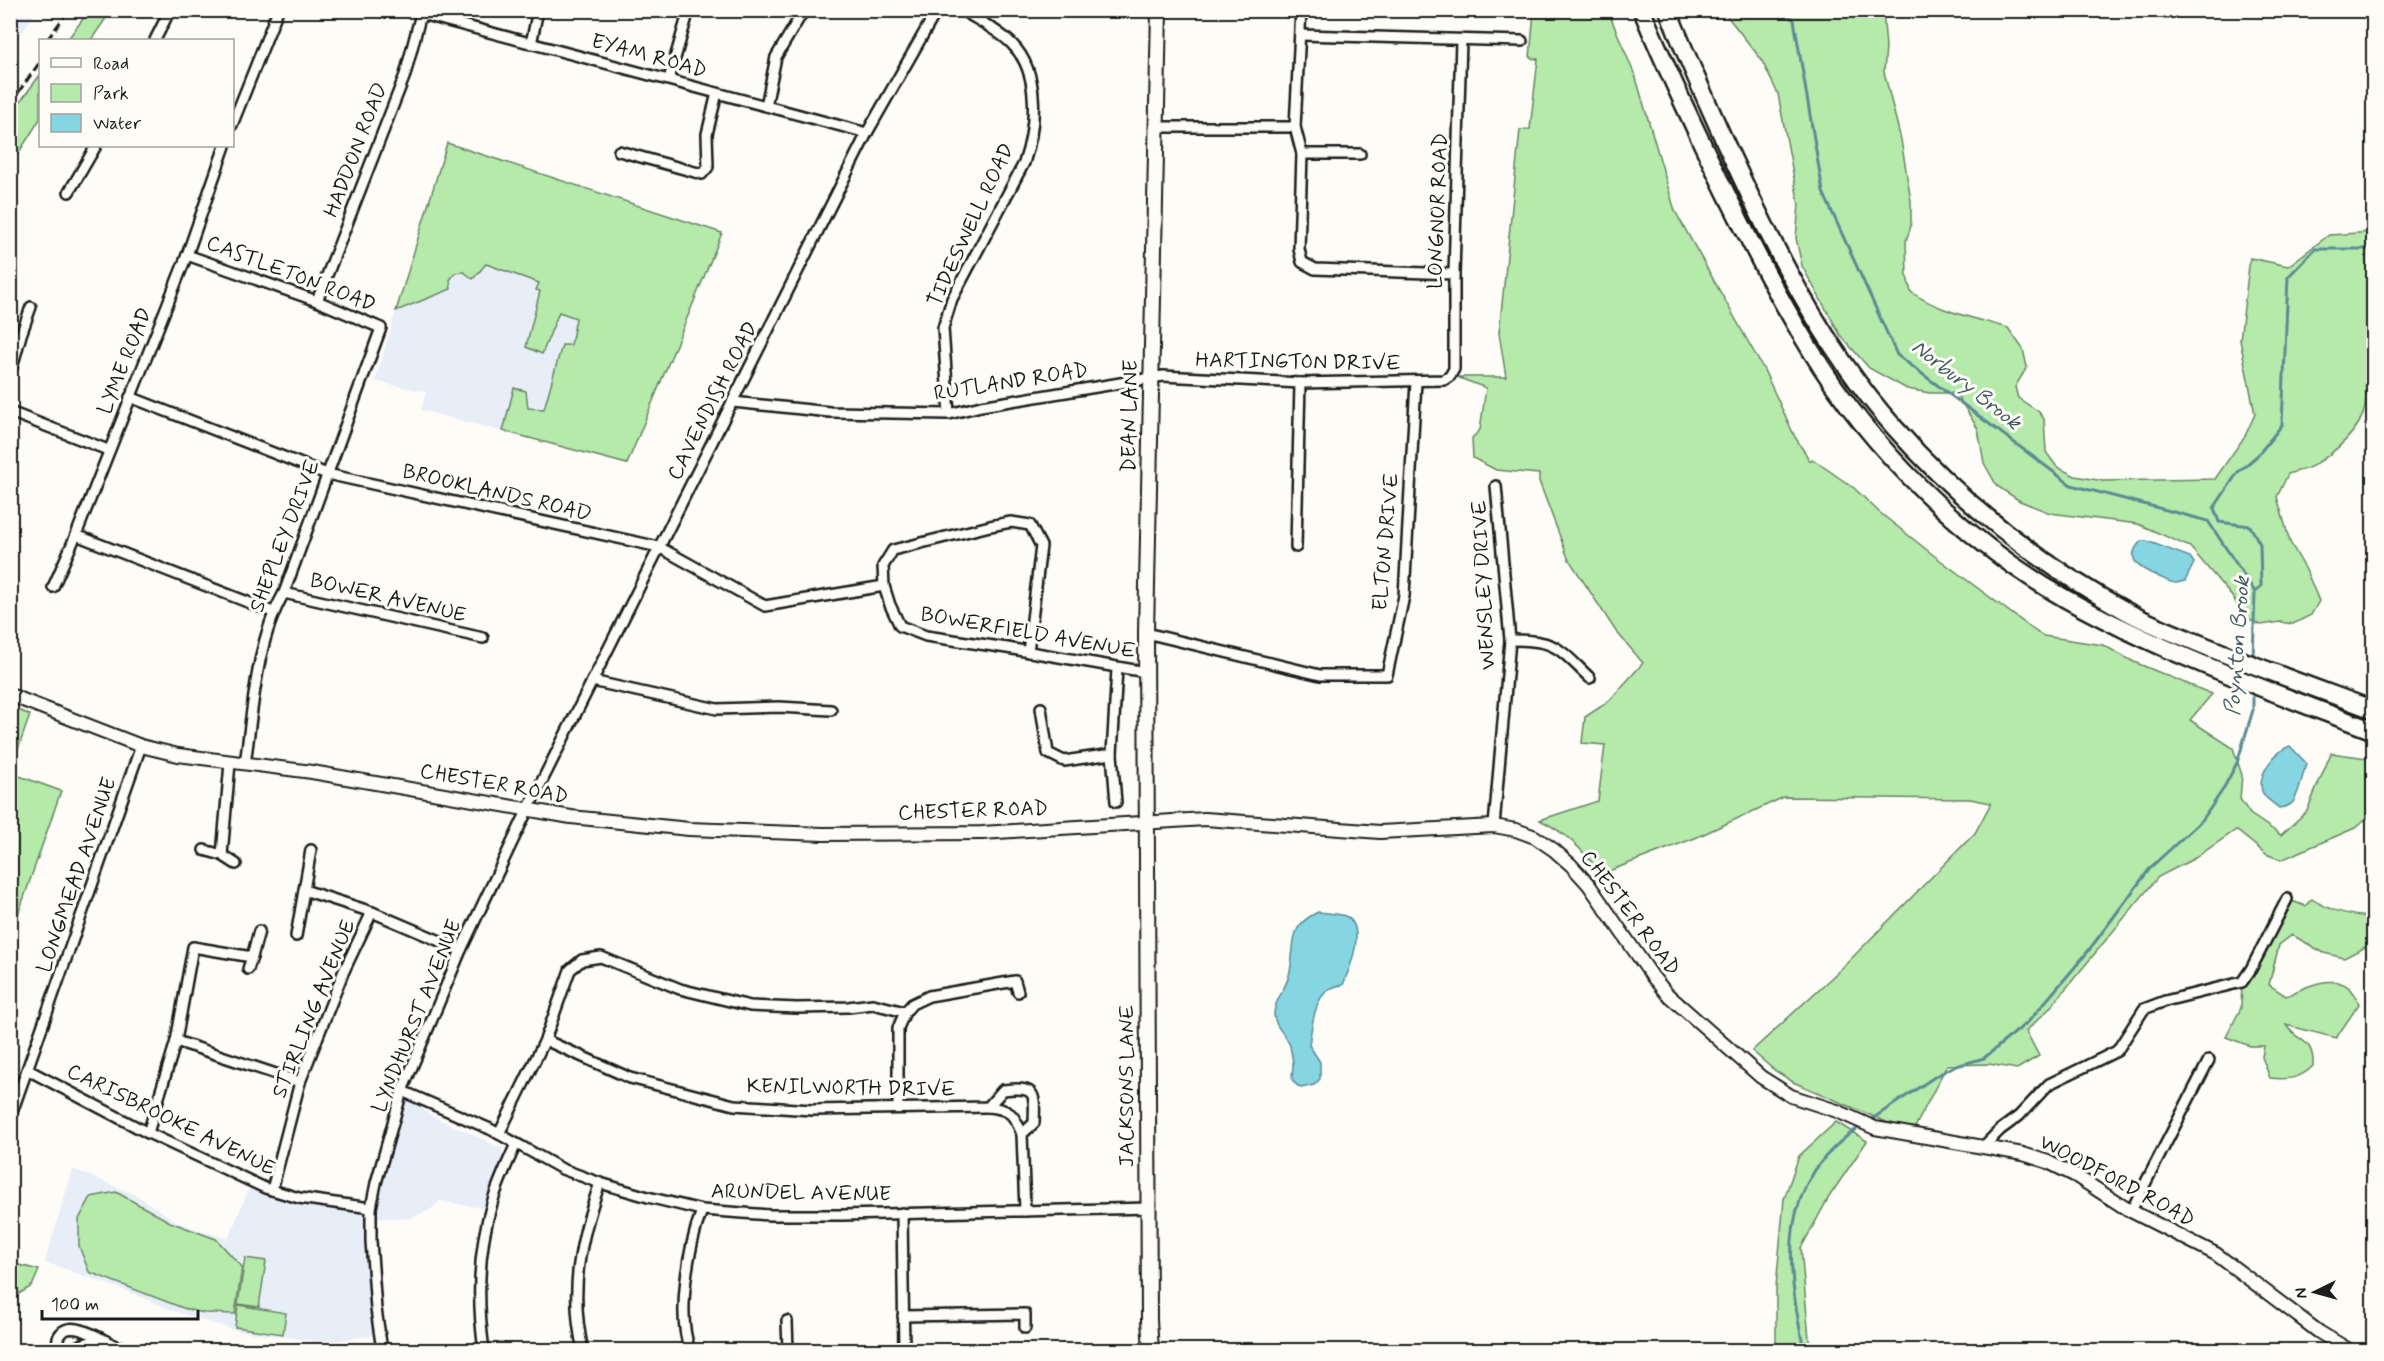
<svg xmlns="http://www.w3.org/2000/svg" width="2384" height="1361" viewBox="0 0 2384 1361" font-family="Mynerve,sans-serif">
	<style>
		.built { fill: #e7eef8 }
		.green { fill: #b5eaab; stroke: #688364; stroke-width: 1.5 }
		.water { fill: #85d5e2; stroke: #5b8b93; stroke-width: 1.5 }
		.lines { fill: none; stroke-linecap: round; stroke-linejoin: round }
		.stream { stroke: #5b8b93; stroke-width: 3 }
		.street-casing { stroke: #1c1c1c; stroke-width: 14 }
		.secondary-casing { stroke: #1c1c1c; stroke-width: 16 }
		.primary-casing { stroke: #1c1c1c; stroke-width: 18 }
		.highway-casing { stroke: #1c1c1c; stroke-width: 21 }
		.street { stroke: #fdfcf7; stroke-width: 9 }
		.secondary { stroke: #fdfcf7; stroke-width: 12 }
		.primary { stroke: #fdfcf7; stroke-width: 14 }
		.highway { stroke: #fdfcf7; stroke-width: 16 }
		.rail { stroke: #1c1c1c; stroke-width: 3; stroke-dasharray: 9 4.5; stroke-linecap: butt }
		.labels { text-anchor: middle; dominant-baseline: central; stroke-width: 6; stroke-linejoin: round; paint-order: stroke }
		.street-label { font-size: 21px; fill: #1c1c1c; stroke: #fdfcf7 }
		.water-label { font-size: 22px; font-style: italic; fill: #415d61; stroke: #fdfcf7 }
	</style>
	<rect width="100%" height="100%" fill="#fdfcf7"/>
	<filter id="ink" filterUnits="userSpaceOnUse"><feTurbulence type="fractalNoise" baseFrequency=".0167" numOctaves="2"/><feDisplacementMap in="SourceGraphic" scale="12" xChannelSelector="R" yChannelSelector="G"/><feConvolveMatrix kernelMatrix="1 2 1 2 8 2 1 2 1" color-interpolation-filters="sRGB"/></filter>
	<g filter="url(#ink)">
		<g class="built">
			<path d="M11,10L37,11L11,48L10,11Z"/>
			<path d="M447,143L722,233L627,464L421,410L426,392L375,381Z"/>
			<path d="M402,1091L430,1115L502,1148L501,1164L487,1209L440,1201L430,1210L410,1218H371L379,1335L321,1342L234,1330L174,1311L124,1290L45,1262L73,1169L136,1195L179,1223L228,1239L252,1181L265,1188L371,1207Z"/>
		</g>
		<g class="green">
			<path d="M89,11H111L91,40H67Z"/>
			<path d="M1534,11H1608L1636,78L1675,211L1764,370L1795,437L1810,461L1812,459L1854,488L1879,512L1932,554L2038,633L2044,636L2103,645L2134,662L2212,694L2190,720L2233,748L2242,775L2240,799L2250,814L2281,835L2307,811L2331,753L2367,758L2373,762V813L2355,828L2281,860L2266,854L2236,830L2195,858L2158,877L2048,1010L2026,1031L2039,1056L2017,1069L1989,1064L1947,1065L1912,1133L1793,1082L1774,1070L1752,1051L1843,967L1975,833L1991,803L1970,799L1784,797L1695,838L1601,874C1582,849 1568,834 1540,820L1598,801L1605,745L1582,743L1585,717L1608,702L1643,663L1615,630L1568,558L1539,481V474L1496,470L1473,458L1472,438L1480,430L1486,388L1457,377H1506L1499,333L1520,130L1530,129L1538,59L1530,58Z"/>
			<path d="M1723,11H1883L1886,47L1884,72L1901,140L1911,201V226L1906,241L1907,277L1911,292C1940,312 1975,318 2008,328L2023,349L2027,367L2015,387L2018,398L2039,412L2044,419L2046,452L2057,467L2075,476L2103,481L2215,479L2245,436L2255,414L2240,340L2250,258L2288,266L2329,235L2373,232V367C2362,382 2368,390 2365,407C2361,430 2334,453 2314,465C2307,470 2296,471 2288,474L2277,497L2290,542L2306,570L2319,601L2311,615L2293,624L2280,622L2261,625L2243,617L2234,599L2190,547L2138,524L2050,513L2020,501L1997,486L1984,463L1978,429L1956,393H1930L1907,389L1869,368L1841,336L1802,266L1796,238L1799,205L1778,94L1761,59Z"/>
			<path d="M40,75V119L11,165V114Z"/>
			<path d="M447,143L722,233L627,464L503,431L514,388L526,391L528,408L544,409L562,345H571L576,318L559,312L542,354L526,347L540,291L536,290L539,283L486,264L473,279L464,272L455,273L450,280L451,289L396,311Z"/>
			<path d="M11,707L30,715L11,769Z"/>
			<path d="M11,773L61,791L11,935L10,773Z"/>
			<path d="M2287,899L2305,906L2312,899C2330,911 2351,916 2373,917V943L2344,958L2324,953L2292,935L2279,945L2269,985L2286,996C2312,984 2347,967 2359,1004L2336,1038L2286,1025C2298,1044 2314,1037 2313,1066C2300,1079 2288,1080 2270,1078L2262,1057L2264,1046H2250L2226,1037L2241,1008L2242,982Z"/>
			<path d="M1836,1122L1867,1141L1829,1197L1801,1248L1810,1350H1776V1287L1784,1199L1799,1156Z"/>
			<path d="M116,1192L170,1222L216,1239L242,1267L235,1314L204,1313L183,1308L89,1272L79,1246V1219L91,1197Z"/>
			<path d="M245,1258L266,1261L259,1307L238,1304Z"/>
			<path d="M11,1263L39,1270L32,1286L17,1295L11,1337Z"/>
			<path d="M238,1305L286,1313L283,1334L235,1327Z"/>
		</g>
		<g class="water">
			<path d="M2141,541H2147L2190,557L2194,563L2185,581C2182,581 2179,583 2176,583C2170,583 2162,578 2157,576C2141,569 2123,560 2141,541Z"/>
			<path d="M2290,746L2306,763C2304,772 2298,795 2293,802C2289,807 2284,807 2279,808C2273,803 2264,798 2262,791C2257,773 2276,751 2290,746Z"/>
			<path d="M1318,912C1326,913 1337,913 1345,916C1368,926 1349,970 1343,985C1314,987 1313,1021 1309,1045L1320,1062V1079L1314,1085L1301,1088C1288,1080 1293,1077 1293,1065C1293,1059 1291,1052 1290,1046C1286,1034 1274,1027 1274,1014C1274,1000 1286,989 1289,975C1293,963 1292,939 1297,930C1301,921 1310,916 1318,912Z"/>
		</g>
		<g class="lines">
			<g class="stream">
				<path d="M1781,10L1794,20L1823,192L1897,355L2071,485L2208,521L2255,592"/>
				<path d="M2253,659L2255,592L2261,586L2260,544L2250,526L2219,522L2214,508L2238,472L2258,455L2282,425L2288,277L2315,249H2374"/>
				<path d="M1869,1121L1936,1076L1953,1067L1984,1058L2029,1021L2086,954L2151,867L2203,819L2222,791L2237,763L2253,710V690"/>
				<path d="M1804,1350C1786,1263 1775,1182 1861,1126"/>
			</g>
			<defs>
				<g id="street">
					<path d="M1301,10L1295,127L1302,154L1299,249L1302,262L1315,269L1454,274"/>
					<path d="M421,14L867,133"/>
					<path d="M1300,35L1522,41"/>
					<path d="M155,40L170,10"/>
					<path d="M531,44L538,10"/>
					<path d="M669,79L689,10"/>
					<path d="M766,106L776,57L804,10"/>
					<path d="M232,125L278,10"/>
					<path d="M1157,127H1295"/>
					<path d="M619,151L702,174L708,167L707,134L717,93"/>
					<path d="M1302,154H1360"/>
					<path d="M69,192L96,146"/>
					<path d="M187,255L317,301L381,328L284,593C256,641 253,709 245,764"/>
					<path d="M317,301L405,75L422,10"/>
					<path d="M10,375L21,335L31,307"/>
					<path d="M130,397L327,474L659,547L765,606L884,586L890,605L900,626L926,636L1007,648L1146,672"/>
					<path d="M733,402L830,412L949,414L981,406L1163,376L1300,383L1444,380L1450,376L1454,369V274L1461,40"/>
					<path d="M10,412L108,450"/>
					<path d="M949,414L943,328L952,299L1024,163C1036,127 1041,73 1012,44C998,30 979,21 962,10"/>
					<path d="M76,535L273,612"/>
					<path d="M1296,547L1300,383"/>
					<path d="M884,586L883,566L893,550L990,526L1011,522L1030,525L1041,546L1028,652"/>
					<path d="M53,587L76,535L187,255L225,146"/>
					<path d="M284,593L483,638"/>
					<path d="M1146,633L1320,675H1387L1404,596L1416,382"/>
					<path d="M1510,640C1557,640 1557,647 1590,678"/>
					<path d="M592,681L717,709L779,707L831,710"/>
					<path d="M1041,708L1048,753L1064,761L1112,754"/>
					<path d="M1116,802L1112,754L1117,669"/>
					<path d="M1494,826L1510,640L1496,486"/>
					<path d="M204,850L222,855L236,864"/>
					<path d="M222,855L230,763"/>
					<path d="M304,890L372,912L461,950"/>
					<path d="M296,936L311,850"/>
					<path d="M248,969L252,957"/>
					<path d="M545,1040L630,1078L734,1105L812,1110L988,1107L1003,1090C1037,1086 1035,1093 1034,1123L1022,1134L1025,1211"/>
					<path d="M176,1041L300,1082"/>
					<path d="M28,1070L148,1133L265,1188L299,1198L371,1208"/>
					<path d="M402,1091L490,1129L562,1169L600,1183L648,1197L702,1210L770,1215H842L1150,1208"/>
					<path d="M898,1107V1028L905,1012L912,1004L929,996L1015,981L1018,992"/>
					<path d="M988,1107C1010,1109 1014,1114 1022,1134"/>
					<path d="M10,1118L141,746"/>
					<path d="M148,1133L176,1041L193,947L252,957L259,931"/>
					<path d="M499,1134L545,1040L570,970L582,960L601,957L680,989L750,1006L797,1008L848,1007L873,1004L905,1012"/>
					<path d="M1984,1146L2000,1130L2019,1116L2049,1084L2117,1051L2144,1009L2165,1001L2242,982L2251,969L2287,899"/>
					<path d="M272,1190L300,1082L343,973L372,912"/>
					<path d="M2131,1211L2209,1060"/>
					<path d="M902,1213L904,1350"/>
					<path d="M903,1316L1025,1314V1328"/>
					<path d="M787,1321L788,1350"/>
					<path d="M59,1350C57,1344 56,1338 61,1333C73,1320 101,1339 114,1345"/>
					<path d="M72,1350C89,1337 109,1342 128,1350"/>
					<path d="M382,1350L376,1309L371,1241V1208L376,1183L402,1091L461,950L527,811L867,133L937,10"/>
					<path d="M484,1350C477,1301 478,1248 493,1200C499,1181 508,1162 516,1144"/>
					<path d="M583,1350C569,1291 580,1239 600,1183"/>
					<path d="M690,1350C676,1314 689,1245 702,1210"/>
				</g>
				<path id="secondary" d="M10,695L141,746L178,755L312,772L571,817L689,829L823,834L982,833L1205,819L1380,832L1494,826L1516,830L1535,837L1554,850L1571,865L1589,885L1652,976L1667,994L1761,1077L1791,1096L1837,1111L1875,1128L2023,1154L2048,1162L2076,1176L2127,1209L2216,1254L2319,1332L2349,1350"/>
				<path id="primary" d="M1151,1350L1149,1320L1146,633L1159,10"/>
				<g id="highway">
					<path d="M1642,10C1665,67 1692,122 1718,177C1747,236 1776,294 1810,349C1870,448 1965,542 2066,599C2163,653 2270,691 2374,731"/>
					<path d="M1668,10C1685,54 1705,97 1724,140C1770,240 1820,344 1894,427C1959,501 2040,564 2126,611C2149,624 2174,633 2198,643C2256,667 2315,688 2374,710"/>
				</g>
			</defs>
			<use href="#street" class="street-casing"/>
			<use href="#secondary" class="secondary-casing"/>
			<use href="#primary" class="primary-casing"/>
			<use href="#highway" class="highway-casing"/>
			<use href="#street" class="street"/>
			<use href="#secondary" class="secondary"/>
			<use href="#primary" class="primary"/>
			<use href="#highway" class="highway"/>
			<g class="rail">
				<path d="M47,40L69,10"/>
				<path d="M10,104L40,62"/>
			</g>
		</g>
	</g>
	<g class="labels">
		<g class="street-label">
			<text transform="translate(649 56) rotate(15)">EYAM ROAD</text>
			<text transform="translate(356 150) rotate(-69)">HADDON ROAD</text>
			<text transform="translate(1438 211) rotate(-88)">LONGNOR ROAD</text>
			<text transform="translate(971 225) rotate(-65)">TIDESWELL ROAD</text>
			<text transform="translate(291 274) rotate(21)">CASTLETON ROAD</text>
			<text transform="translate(125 361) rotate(-68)">LYME ROAD</text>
			<text transform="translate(1298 362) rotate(1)">HARTINGTON DRIVE</text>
			<text transform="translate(1011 382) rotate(-9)">RUTLAND ROAD</text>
			<text transform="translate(713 401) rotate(-63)">CAVENDISH ROAD</text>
			<text transform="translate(1130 416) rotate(-89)">DEAN LANE</text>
			<text transform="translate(497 493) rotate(13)">BROOKLANDS ROAD</text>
			<text transform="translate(285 536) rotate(-69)">SHEPLEY DRIVE</text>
			<text transform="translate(1386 542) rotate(-85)">ELTON DRIVE</text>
			<text transform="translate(1484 585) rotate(-93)">WENSLEY DRIVE</text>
			<text transform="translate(388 598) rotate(13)">BOWER AVENUE</text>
			<text transform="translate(1028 633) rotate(10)">BOWERFIELD AVENUE</text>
			<text transform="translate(494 784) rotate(10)">CHESTER ROAD</text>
			<text transform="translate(973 811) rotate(-2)">CHESTER ROAD</text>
			<text transform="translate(77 875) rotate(-71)">LONGMEAD AVENUE</text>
			<text transform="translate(1630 913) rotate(53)">CHESTER ROAD</text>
			<text transform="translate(314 1009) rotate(-68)">STIRLING AVENUE</text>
			<text transform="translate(417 1016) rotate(-68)">LYNDHURST AVENUE</text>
			<text transform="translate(1127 1086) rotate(-90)">JACKSONS LANE</text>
			<text transform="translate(851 1088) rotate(1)">KENILWORTH DRIVE</text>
			<text transform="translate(171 1120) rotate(26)">CARISBROOKE AVENUE</text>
			<text transform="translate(2117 1181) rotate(28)">WOODFORD ROAD</text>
			<text transform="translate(801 1193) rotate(1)">ARUNDEL AVENUE</text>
		</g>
		<g class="water-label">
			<text transform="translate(1966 385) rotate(38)">Norbury Brook</text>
			<text transform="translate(2238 646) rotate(-86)">Poynton Brook</text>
		</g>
	</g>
	<rect width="2384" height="1361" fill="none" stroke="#fdfcf7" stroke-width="36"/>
	<rect x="18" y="18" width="2348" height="1325" fill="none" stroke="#1c1c1c" stroke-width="2" filter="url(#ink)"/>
	<rect x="39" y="39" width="195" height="108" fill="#fdfcf7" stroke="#a3a29f" stroke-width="1.5"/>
	<rect x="51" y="58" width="30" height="9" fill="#fdfcf7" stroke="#a3a29f" stroke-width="1.5"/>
	<text x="93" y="69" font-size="18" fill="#1c1c1c">Road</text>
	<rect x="51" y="84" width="30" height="18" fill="#b5eaab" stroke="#a3a29f" stroke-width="1.5"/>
	<text x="93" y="99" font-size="18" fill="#1c1c1c">Park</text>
	<rect x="51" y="114" width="30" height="18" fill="#85d5e2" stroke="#a3a29f" stroke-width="1.5"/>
	<text x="93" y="129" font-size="18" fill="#1c1c1c">Water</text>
	<g transform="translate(2315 1292) rotate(265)" stroke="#fdfcf7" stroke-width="4.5" paint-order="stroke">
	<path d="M0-4.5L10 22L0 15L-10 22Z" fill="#1c1c1c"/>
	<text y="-9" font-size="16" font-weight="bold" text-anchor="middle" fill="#1c1c1c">N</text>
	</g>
	<path d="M42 1310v9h156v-9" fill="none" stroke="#1c1c1c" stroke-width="3"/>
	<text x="51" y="1310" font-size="18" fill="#1c1c1c" stroke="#fdfcf7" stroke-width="4.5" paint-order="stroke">100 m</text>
</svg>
